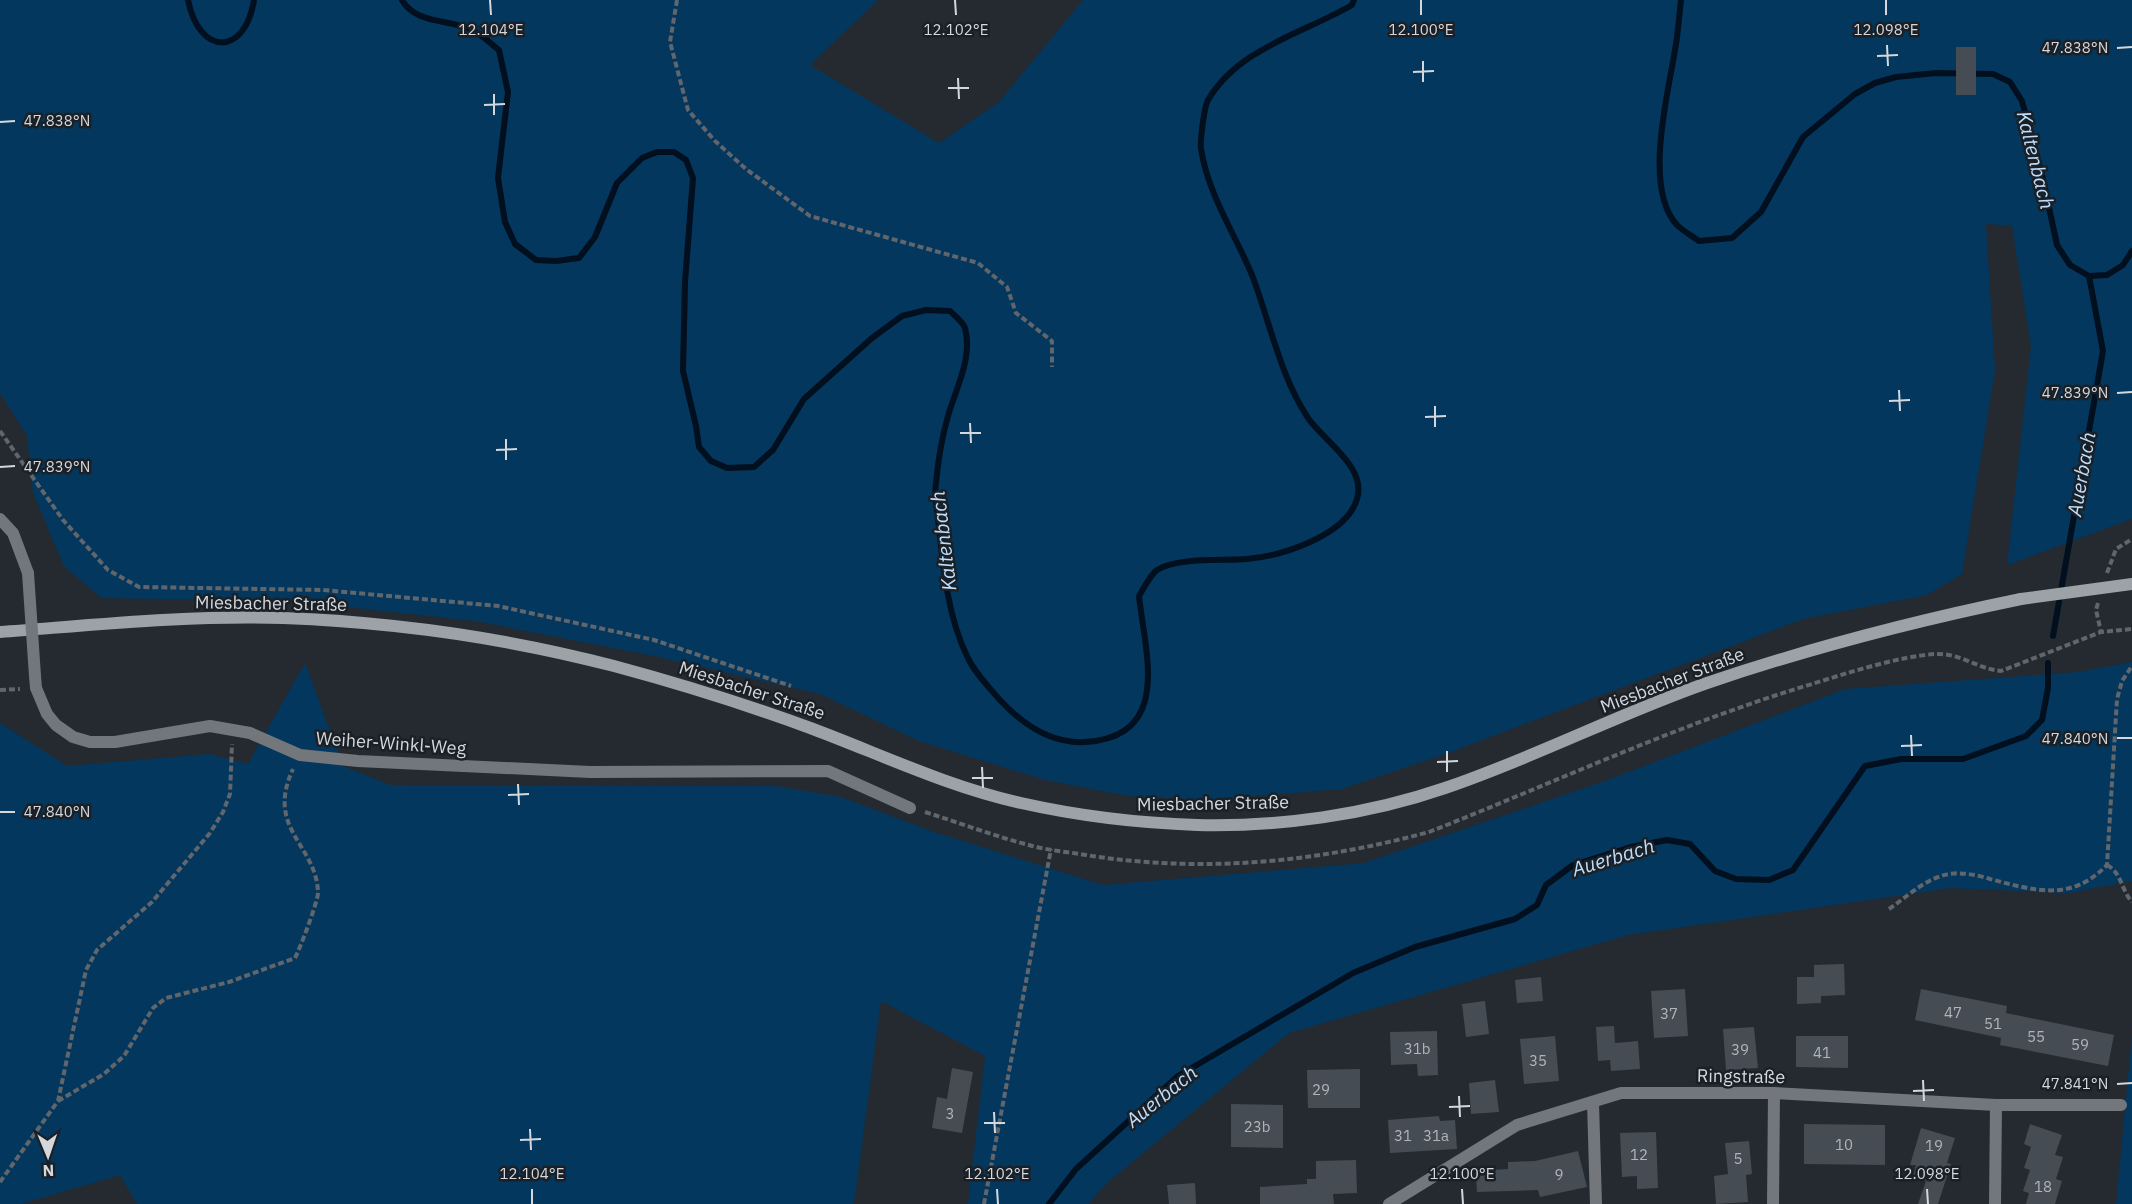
<svg xmlns="http://www.w3.org/2000/svg" width="2132" height="1204" viewBox="0 0 2132 1204" font-family="'IBM Plex Sans',sans-serif">
	<style>
		.green { fill: #04375d }
		.lines { fill: none; stroke-linecap: round; stroke-linejoin: round }
		.stream { stroke: #010f1f; stroke-width: 6 }
		.building { fill: #454c53 }
		.path { stroke: #60666b; stroke-width: 4; stroke-dasharray: 6 3; stroke-linecap: butt }
		.minor { stroke: #73767a; stroke-width: 12 }
		.secondary { stroke: #9da2a7; stroke-width: 12 }
		.minor-bridge { stroke: #73767a; stroke-width: 12 }
		.secondary-bridge { stroke: #9da2a7; stroke-width: 12 }
		.ticks { fill: none; stroke: #d4d8dc; stroke-width: 2 }
		.labels { text-anchor: middle; dominant-baseline: central; stroke-width: 5; stroke-linejoin: round; paint-order: stroke }
		.number-label { font-size: 15px; fill: #b0b5ba }
		.street-label { font-size: 18px; fill: #d4d8dc; stroke: #1a2026 }
		.water-label { font-size: 20px; font-style: italic; fill: #bedefc; stroke: #1a2026 }
		.ticks-label { font-size: 15px; text-anchor: middle; fill: #d4d8dc; stroke: #1a2026; stroke-width: 5; stroke-linejoin: round; paint-order: stroke }
	</style>
	<rect width="100%" height="100%" fill="#242a30"/>
	<g class="green">
		<path d="M0,0H878L810,65L939,143L999,102L1083,0H2132V519L2007,565L2031,346L2012,226L1986,224L1995,370L1962,574L1927,595L1803,619L1448,753L1342,789L1203,800L1128,796L1045,780L919,741L820,694L654,656L475,621L291,601L101,598L64,566L33,493L27,436L0,393Z"/>
		<path d="M2132,662V881L2069,893L1951,888L1628,935L1289,1033L1109,1181L1088,1204H968L985,1056L881,1001L854,1204H137L120,1175L21,1204H0V723L67,766L209,754L248,764L305,663L343,766L390,785L776,786L841,797L934,832L1103,885L1364,863L1605,781L1845,689L2078,672Z"/>
		<path d="M2132,1035V1204H2116Z"/>
	</g>
	<g class="lines">
		<g class="stream">
			<path d="M188,0C199,56 245,57 254,0"/>
			<path d="M402,0C415,24 450,19 472,30C481,34 490,43 499,50L508,92L498,178L505,222L515,244L536,260L556,261L579,258L595,237L617,183L642,158L657,152H674L686,160L693,178L685,282L683,371L696,426L699,447L711,461L727,468L754,467L773,450L804,399L872,338L902,316L926,310L950,311C955,316 963,322 965,328C973,358 956,388 948,416C942,437 938,461 936,483C934,494 937,507 938,519C943,564 947,615 967,656C974,672 988,686 999,699C1022,724 1050,744 1085,742C1173,737 1145,653 1139,596C1144,588 1150,575 1157,570C1177,557 1223,561 1247,559C1281,556 1346,536 1357,499C1367,467 1324,441 1308,418C1280,376 1270,322 1252,275C1235,234 1208,194 1201,149C1200,142 1204,107 1208,100C1239,48 1302,34 1352,5L1354,0"/>
			<path d="M1681,0C1679,17 1678,34 1675,50C1668,94 1643,188 1677,225C1683,231 1692,236 1699,241L1732,238L1761,212L1803,137L1855,94L1875,83L1896,77L1936,73L1993,74L2010,82L2022,101L2042,175L2057,245L2070,265L2089,276L2107,275L2123,265L2132,251"/>
			<path d="M2053,636L2103,351L2089,276"/>
			<path d="M1049,1204L1076,1169L1178,1076L1353,973L1415,947L1515,919L1537,905L1546,885L1573,865L1631,847L1667,840L1690,844L1715,871L1736,879L1769,880L1793,870L1865,766L1901,759H1963L2026,736L2042,720L2048,688V663"/>
		</g>
	</g>
	<g class="building">
		<rect x="1956" y="47" width="20" height="48"/>
		<path d="M1844,964L1845,995L1821,996V1003L1797,1004V977H1814V965Z"/>
		<path d="M1541,977L1543,1001L1517,1003L1515,980Z"/>
		<path d="M1685,989L1688,1036L1654,1038L1651,991Z"/>
		<path d="M1921,989L2007,1006L2006,1013L2114,1035L2108,1066L2000,1045L2001,1038L1915,1020Z"/>
		<path d="M1485,1001L1489,1034L1466,1037L1462,1004Z"/>
		<path d="M1614,1026L1615,1043L1638,1041L1640,1069L1611,1071L1610,1060L1598,1061L1596,1027Z"/>
		<path d="M1754,1027L1758,1068L1726,1070L1723,1029Z"/>
		<path d="M1437,1031L1438,1075L1418,1076L1417,1064L1391,1065L1390,1032Z"/>
		<path d="M1555,1036L1559,1081L1524,1084L1520,1039Z"/>
		<path d="M1796,1036H1848V1068L1796,1067Z"/>
		<path d="M952,1068L973,1072L962,1133L932,1128L937,1097L947,1099Z"/>
		<path d="M1360,1069V1108H1308L1307,1070Z"/>
		<path d="M1495,1080L1499,1112L1471,1114L1469,1083Z"/>
		<path d="M1231,1104L1283,1105V1148L1231,1147Z"/>
		<path d="M1439,1116L1440,1121L1455,1120L1457,1149L1390,1153L1388,1120Z"/>
		<path d="M1804,1124L1885,1125V1165L1804,1164Z"/>
		<path d="M2030,1124L2062,1135L2055,1155L2063,1157L2056,1179L2062,1181L2055,1204H2026L2029,1193L2023,1191L2030,1170L2024,1168L2031,1147L2024,1144Z"/>
		<path d="M1921,1128L1955,1138L1947,1163L1951,1164L1938,1204H1918L1926,1181L1913,1177L1916,1165H1910Z"/>
		<path d="M1656,1132L1658,1188L1637,1189V1176L1622,1177L1620,1133Z"/>
		<path d="M1749,1141L1752,1174L1746,1175L1748,1202L1716,1204L1714,1176L1728,1174L1725,1143Z"/>
		<path d="M1578,1151L1587,1187L1540,1197L1538,1190L1477,1192L1476,1176L1491,1175V1170L1508,1169V1162L1535,1161Z"/>
		<path d="M1356,1160L1357,1193L1333,1194L1334,1204H1260V1187L1307,1184V1179H1316V1161Z"/>
		<path d="M1195,1183L1196,1204H1169L1167,1185Z"/>
	</g>
	<g class="lines">
		<g class="path">
			<path d="M677,0L670,42L688,110L715,141L746,169L810,216L978,263L1007,287L1016,313L1052,341V367"/>
			<path d="M0,431L63,520L108,570L139,587L323,590L498,606L654,640L791,686"/>
			<path d="M2107,573L2116,549L2132,539"/>
			<path d="M2098,603L2096,610L2101,632"/>
			<path d="M0,690L20,689"/>
			<path d="M925,812C960,823 994,836 1029,845C1049,851 1071,852 1092,856C1206,873 1318,862 1429,832C1556,782 1681,723 1812,684C1847,673 1900,656 1936,654C1960,653 1978,669 2001,671L2101,632L2132,629"/>
			<path d="M2107,865C2122,873 2121,890 2132,902"/>
			<path d="M1889,909C1908,896 1926,878 1949,874C1962,872 1978,875 1990,879C2036,891 2071,902 2107,865L2117,699L2122,681L2132,666"/>
			<path d="M58,1101L104,1074L124,1056L153,1008L166,998L229,982L295,958C299,951 319,899 318,892C316,844 265,829 293,769"/>
			<path d="M0,1182L58,1101L86,970L97,950L152,902L210,833L223,812L230,794L232,744"/>
			<path d="M984,1204L1051,849"/>
		</g>
		<g class="minor">
			<path d="M0,519L13,533L28,573"/>
			<path d="M35,676L36,688L47,714L56,725L73,737L90,742H115L210,726L250,733L300,755L358,761L590,772L828,771L910,808"/>
			<path d="M1593,1103L1596,1204"/>
			<path d="M1389,1204L1517,1125L1621,1093H1774L1996,1105H2121"/>
			<path d="M1773,1204L1774,1093"/>
			<path d="M1995,1204L1996,1105"/>
		</g>
		<path class="secondary" d="M0,632C94,625 188,615 283,618C393,622 506,638 614,666C681,684 748,705 813,729C882,755 949,787 1021,803C1079,816 1137,823 1197,825C1279,827 1367,815 1445,788C1534,758 1618,714 1707,683C1810,648 1914,621 2021,599"/>
		<path class="minor-bridge" d="M28,573L35,676"/>
		<path class="secondary-bridge" d="M2021,599L2132,584"/>
	</g>
	<path class="ticks" d="M490,0L491,15M955,0L956,15M1421,0V15M1886,0V15M1887,45L1888,66M2117,48L2132,47M1877,56L1898,55M1423,61V82M1413,72L1434,71M958,78L959,99M948,88H969M494,94V115M484,105L505,104M0,122L15,121M1899,390L1900,411M2117,393L2132,392M1889,401L1910,400M1435,406V427M1425,417L1446,416M970,423L971,443M960,433H981M506,439V460M496,450L517,449M0,467L15,466M1911,735L1912,756M2117,738H2132M1901,746L1922,745M1447,751V772M1437,762L1458,761M982,767L983,788M972,778H993M518,784L519,805M508,795L529,794M0,812H15M1923,1080L1924,1101M2117,1084L2132,1083M1913,1091L1934,1090M1459,1096L1460,1117M1449,1107L1470,1106M994,1112L995,1133M984,1123H1005M530,1129L531,1150M520,1140L541,1139M532,1189V1204M997,1189L998,1204M1462,1189L1463,1204M1927,1189L1928,1204"/>
	<g class="labels">
		<g class="number-label">
			<text x="1953" y="1012">47</text>
			<text x="1669" y="1013">37</text>
			<text x="1993" y="1023">51</text>
			<text x="2036" y="1036">55</text>
			<text x="2080" y="1044">59</text>
			<text x="1417" y="1048">31b</text>
			<text x="1740" y="1049">39</text>
			<text x="1822" y="1052">41</text>
			<text x="1538" y="1060">35</text>
			<text x="1321" y="1089">29</text>
			<text x="950" y="1113">3</text>
			<text x="1257" y="1126">23b</text>
			<text x="1403" y="1135">31</text>
			<text x="1436" y="1135">31a</text>
			<text x="1844" y="1144">10</text>
			<text x="1934" y="1145">19</text>
			<text x="1639" y="1154">12</text>
			<text x="1738" y="1158">5</text>
			<text x="1559" y="1174">9</text>
			<text x="2043" y="1186">18</text>
		</g>
		<g class="street-label">
			<text transform="translate(271 603) rotate(1)">Miesbacher Straße</text>
			<text transform="translate(1672 680) rotate(-21)">Miesbacher Straße</text>
			<text transform="translate(752 690) rotate(18)">Miesbacher Straße</text>
			<text transform="translate(391 743) rotate(4)">Weiher-Winkl-Weg</text>
			<text transform="translate(1213 803) rotate(-1)">Miesbacher Straße</text>
			<text transform="translate(1741 1076) rotate(1)">Ringstraße</text>
		</g>
		<g class="water-label">
			<text transform="translate(2036 160) rotate(76)">Kaltenbach</text>
			<text transform="translate(2081 474) rotate(-80)">Auerbach</text>
			<text transform="translate(943 541) rotate(-97)">Kaltenbach</text>
			<text transform="translate(1613 857) rotate(-17)">Auerbach</text>
			<text transform="translate(1161 1096) rotate(-39)">Auerbach</text>
		</g>
	</g>
	<g class="ticks-label">
		<text x="491" y="35">12.104°E</text>
		<text x="956" y="35">12.102°E</text>
		<text x="1421" y="35">12.100°E</text>
		<text x="1886" y="35">12.098°E</text>
		<text x="2075" y="53">47.838°N</text>
		<text x="57" y="126">47.838°N</text>
		<text x="2075" y="398">47.839°N</text>
		<text x="57" y="472">47.839°N</text>
		<text x="2075" y="744">47.840°N</text>
		<text x="57" y="817">47.840°N</text>
		<text x="2075" y="1089">47.841°N</text>
		<text x="532" y="1179">12.104°E</text>
		<text x="997" y="1179">12.102°E</text>
		<text x="1462" y="1179">12.100°E</text>
		<text x="1927" y="1179">12.098°E</text>
	</g>
	<g transform="translate(48 1156) rotate(178)" stroke="#1a2026" stroke-width="4.5" paint-order="stroke">
	<path d="M0-4.5L10 22L0 15L-10 22Z" fill="#d4d8dc"/>
	<text y="-9" font-size="16" font-weight="bold" text-anchor="middle" fill="#d4d8dc">N</text>
	</g>
</svg>
